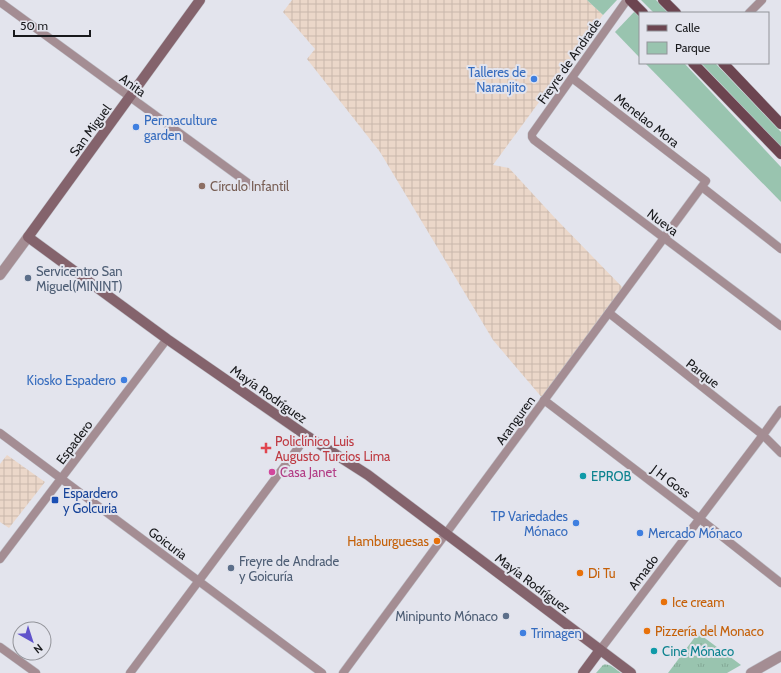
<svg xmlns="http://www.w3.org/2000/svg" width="781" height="673" viewBox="0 0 781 673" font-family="Cabin,sans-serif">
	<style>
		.industrial { fill: url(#industrial-grid) }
		.green { fill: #99c4af }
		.park { fill: url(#park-tufts) }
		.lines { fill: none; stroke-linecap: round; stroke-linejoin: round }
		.minor-casing { stroke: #bebfc7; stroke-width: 9 }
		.tertiary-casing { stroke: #bebfc7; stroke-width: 11 }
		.secondary-casing { stroke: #bebfc7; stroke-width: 11 }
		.primary-casing { stroke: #bebfc7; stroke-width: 11 }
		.minor { stroke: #a48d93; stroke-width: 8 }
		.tertiary { stroke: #a48d93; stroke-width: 10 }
		.secondary { stroke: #84636c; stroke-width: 10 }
		.primary { stroke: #6c4550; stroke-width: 10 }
		.shop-dot { fill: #3f7fe0; stroke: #e3e4ed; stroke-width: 1.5 }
		.education-dot { fill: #8d6e63; stroke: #e3e4ed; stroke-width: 1.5 }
		.service-dot { fill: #5c6f8a; stroke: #e3e4ed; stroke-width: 1.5 }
		.health-dot { fill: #e0444e; stroke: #e3e4ed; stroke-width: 1.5 }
		.hotel-dot { fill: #d1479c; stroke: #e3e4ed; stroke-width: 1.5 }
		.culture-dot { fill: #0f9aa8; stroke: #e3e4ed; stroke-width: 1.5 }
		.transit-dot { fill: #1a4fb4; stroke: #e3e4ed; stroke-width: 1.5 }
		.food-dot { fill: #e8710a; stroke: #e3e4ed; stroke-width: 1.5 }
		.labels { text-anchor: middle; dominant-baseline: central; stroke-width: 4; stroke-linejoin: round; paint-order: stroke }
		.street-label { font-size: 13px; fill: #18191c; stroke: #e3e4ed }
		.shop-label { font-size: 13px; fill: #366cbe; stroke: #e3e4ed; text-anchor: end }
		.education-label { font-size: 13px; fill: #785e54; stroke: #e3e4ed; text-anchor: start }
		.service-label { font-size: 13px; fill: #4e5e75; stroke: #e3e4ed; text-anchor: start }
		.health-label { font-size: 13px; fill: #be3a42; stroke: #e3e4ed; text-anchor: start }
		.hotel-label { font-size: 13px; fill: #b23c85; stroke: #e3e4ed; text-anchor: start }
		.culture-label { font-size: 13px; fill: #0d838f; stroke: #e3e4ed; text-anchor: start }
		.transit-label { font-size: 13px; fill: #164399; stroke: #e3e4ed; text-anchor: start }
		.food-label { font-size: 13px; fill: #c56008; stroke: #e3e4ed; text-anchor: start }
	</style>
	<defs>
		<pattern id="industrial-grid" width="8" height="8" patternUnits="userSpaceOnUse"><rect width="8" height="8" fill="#ebd7c9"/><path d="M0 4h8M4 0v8" fill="none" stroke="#c9b8ac"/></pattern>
		<pattern id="park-tufts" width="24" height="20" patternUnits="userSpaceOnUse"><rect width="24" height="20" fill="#99c4af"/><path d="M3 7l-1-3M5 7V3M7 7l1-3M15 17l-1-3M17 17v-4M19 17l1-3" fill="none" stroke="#83a896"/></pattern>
	</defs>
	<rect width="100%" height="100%" fill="#e3e4ed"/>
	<g class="industrial">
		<path d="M292,0H587L603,15L493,165L509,168L555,218L626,291L544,400L493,340L380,152L307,59L315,49L283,12Z"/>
		<path d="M7,455L45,482L9,528L0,522V464Z"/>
	</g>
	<g class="green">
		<path d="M587,0H617L603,15Z"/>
		<path d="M641,0H656L668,13H654Z"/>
		<path d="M635,11L640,16V58L615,32Z"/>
		<path d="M645,63H684L781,167V202Z"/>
		<path d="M701,63H715L781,132V147Z"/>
	</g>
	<g class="park">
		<path d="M698,633L741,665L727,673H668Z"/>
		<path d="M603,665C610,663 615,669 621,673H596Z"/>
	</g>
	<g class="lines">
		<defs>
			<g id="minor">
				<path d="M627,0L532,134V137L534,140L781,326"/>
				<path d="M0,2L252,186"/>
				<path d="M749,13L762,0"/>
				<path d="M702,187L781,249"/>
				<path d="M609,313L763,435L781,453"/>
				<path d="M544,400L700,519L781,583"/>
				<path d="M0,433L322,673"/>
				<path d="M0,559L167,339"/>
				<path d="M0,647L36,673"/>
				<path d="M600,650L763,435L781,410"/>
				<path d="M130,673L307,436"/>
				<path d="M343,673L706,181L572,78"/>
			</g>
			<g id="tertiary">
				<path d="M0,275L28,237"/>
				<path d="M751,673L781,656"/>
			</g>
			<g id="secondary">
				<path d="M200,0L28,237L167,339L307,436L368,475L631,673"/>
				<path d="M583,673L600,650"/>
			</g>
			<g id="primary">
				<path d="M630,0L643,13"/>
				<path d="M663,0L676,13"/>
				<path d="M693,63L781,154"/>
				<path d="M723,63L781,124"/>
			</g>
		</defs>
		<use href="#minor" class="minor-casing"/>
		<use href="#tertiary" class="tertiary-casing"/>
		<use href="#secondary" class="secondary-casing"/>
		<use href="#primary" class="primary-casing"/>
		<use href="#minor" class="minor"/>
		<use href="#tertiary" class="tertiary"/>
		<use href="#secondary" class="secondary"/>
		<use href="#primary" class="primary"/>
	</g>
	<g class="shop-dot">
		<circle cx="534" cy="79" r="4"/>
		<circle cx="136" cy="127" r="4"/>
		<circle cx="124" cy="380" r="4"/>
		<circle cx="576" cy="523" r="4"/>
		<circle cx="640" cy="533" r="4"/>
		<circle cx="523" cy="633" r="4"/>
	</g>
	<circle class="education-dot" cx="202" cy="186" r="4"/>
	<g class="service-dot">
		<circle cx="28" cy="278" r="4"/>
		<circle cx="231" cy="568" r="4"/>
		<circle cx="506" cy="616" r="4"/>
	</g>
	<path class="health-dot" d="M264 442h4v4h4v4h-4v4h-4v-4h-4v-4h4z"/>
	<circle class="hotel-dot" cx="272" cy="472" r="4"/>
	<g class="culture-dot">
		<circle cx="583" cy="476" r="4"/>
		<circle cx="654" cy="651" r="4"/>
	</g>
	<rect class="transit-dot" x="51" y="496" width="8" height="8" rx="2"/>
	<g class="food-dot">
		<circle cx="437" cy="541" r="4"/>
		<circle cx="580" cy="573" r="4"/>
		<circle cx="664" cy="602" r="4"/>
		<circle cx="647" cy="631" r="4"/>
	</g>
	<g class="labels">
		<g class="street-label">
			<text transform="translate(569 61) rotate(-55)">Freyre de Andrade</text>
			<text transform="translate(133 85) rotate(36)">Anita</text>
			<text transform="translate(647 120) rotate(38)">Menelao Mora</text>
			<text transform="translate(90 130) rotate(-54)">San Miguel</text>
			<text transform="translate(663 222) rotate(37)">Nueva</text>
			<text transform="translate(703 373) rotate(38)">Parque</text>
			<text transform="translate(269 394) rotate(35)">Mayía Rodríguez</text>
			<text transform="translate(515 420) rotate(-54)">Aranguren</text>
			<text transform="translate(74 442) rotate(-53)">Espadero</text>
			<text transform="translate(671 481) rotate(37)">J H Goss</text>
			<text transform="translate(168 543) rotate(37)">Goicuria</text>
			<text transform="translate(643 572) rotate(-53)">Amado</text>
			<text transform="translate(533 583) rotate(37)">Mayía Rodríguez</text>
		</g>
		<g class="shop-label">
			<text x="526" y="72">Talleres de<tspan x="526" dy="15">Naranjito</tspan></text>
			<text x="144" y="120" text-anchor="start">Permaculture<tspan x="144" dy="15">garden</tspan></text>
			<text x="116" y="380">Kiosko Espadero</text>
			<text x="568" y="516">TP Variedades<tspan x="568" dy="15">Mónaco</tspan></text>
			<text x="648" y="533" text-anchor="start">Mercado Mónaco</text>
			<text x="531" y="633" text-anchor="start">Trimagen</text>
		</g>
		<g class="education-label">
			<text x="210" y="186">Círculo Infantil</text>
		</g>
		<g class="service-label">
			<text x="36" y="271">Servicentro San<tspan x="36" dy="15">Miguel(MININT)</tspan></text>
			<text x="239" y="561">Freyre de Andrade<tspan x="239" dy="15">y Goicuría</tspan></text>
			<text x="498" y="616" text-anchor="end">Minipunto Mónaco</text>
		</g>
		<g class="health-label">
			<text x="275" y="441">Policlínico Luis<tspan x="275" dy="15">Augusto Turcios Lima</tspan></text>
		</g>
		<g class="hotel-label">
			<text x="280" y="472">Casa Janet</text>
		</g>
		<g class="culture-label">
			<text x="591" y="476">EPROB</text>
			<text x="662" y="651">Cine Mónaco</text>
		</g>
		<g class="transit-label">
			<text x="63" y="493">Espardero<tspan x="63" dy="15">y Golcuria</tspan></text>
		</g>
		<g class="food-label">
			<text x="429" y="541" text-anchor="end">Hamburguesas</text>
			<text x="588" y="573">Di Tu</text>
			<text x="672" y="602">Ice cream</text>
			<text x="655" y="631">Pizzería del Monaco</text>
		</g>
	</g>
	<rect x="639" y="12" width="130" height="52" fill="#e3e4ed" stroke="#929399"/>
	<rect x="647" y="25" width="20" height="6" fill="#6c4550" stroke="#929399"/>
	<text x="675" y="32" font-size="12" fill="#18191c">Calle</text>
	<rect x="647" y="42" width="20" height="12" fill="#99c4af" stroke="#929399"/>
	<text x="675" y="52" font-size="12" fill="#18191c">Parque</text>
	<g transform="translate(32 641) rotate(141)"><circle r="19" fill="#e3e4ed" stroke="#929399"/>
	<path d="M0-3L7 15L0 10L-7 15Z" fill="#6053cb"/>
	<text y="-6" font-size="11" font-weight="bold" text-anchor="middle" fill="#18191c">N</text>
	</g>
	<path d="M14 30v6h76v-6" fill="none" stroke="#18191c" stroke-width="2"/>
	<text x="20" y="30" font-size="12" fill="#18191c" stroke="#e3e4ed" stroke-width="3" paint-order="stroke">50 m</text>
</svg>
